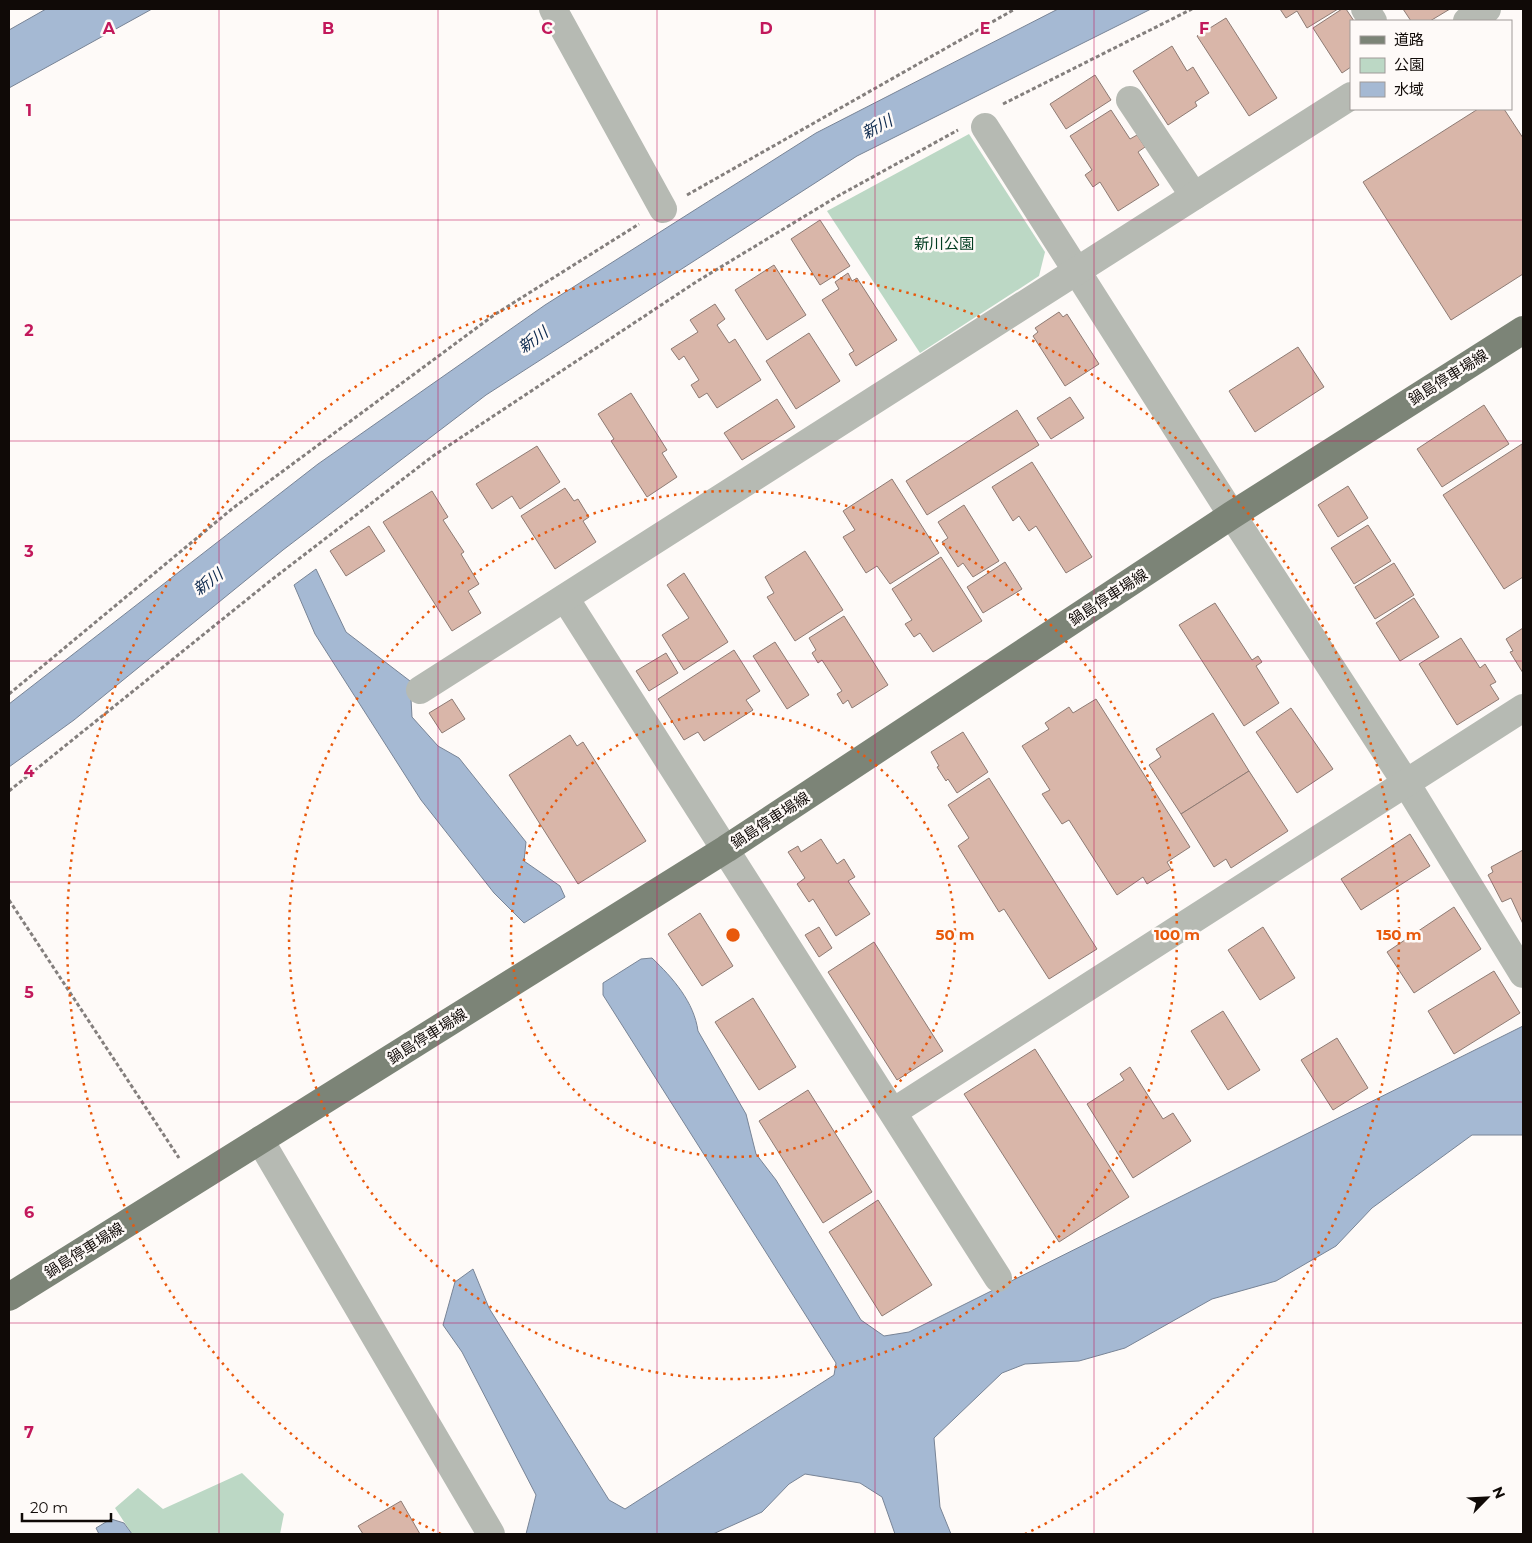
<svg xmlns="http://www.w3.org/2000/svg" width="1532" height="1543" viewBox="0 0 1532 1543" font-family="Montserrat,'Noto Sans JP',sans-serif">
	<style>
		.green { fill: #bcd8c5 }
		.water { fill: #a5b9d3; stroke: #788496 }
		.building { fill: #d9b6a9; stroke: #8e7b74 }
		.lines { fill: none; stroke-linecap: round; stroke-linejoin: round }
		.path { stroke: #847f7d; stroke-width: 3; stroke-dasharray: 4 2.5; stroke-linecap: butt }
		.minor { stroke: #b6bab3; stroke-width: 28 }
		.major { stroke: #7c8477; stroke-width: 28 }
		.grid { fill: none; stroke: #c2185b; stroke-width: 1; stroke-opacity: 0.55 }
		.ring { fill: none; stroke: #e8590c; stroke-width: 2.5; stroke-dasharray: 2.5 5 }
		.labels { text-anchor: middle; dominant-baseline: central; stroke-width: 5; stroke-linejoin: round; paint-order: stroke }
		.park-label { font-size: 15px; fill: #023c20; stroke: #fefaf8 }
		.street-label { font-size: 15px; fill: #100a07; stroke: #fefaf8 }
		.water-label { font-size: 16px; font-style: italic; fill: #0e2a4e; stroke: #fefaf8 }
		.grid-label { font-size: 16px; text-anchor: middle; font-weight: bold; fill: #c2185b; stroke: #fefaf8; stroke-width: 5; stroke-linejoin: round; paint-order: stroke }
		.centre { fill: #e8590c; stroke: #fefaf8; stroke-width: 2.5 }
		.ring-label { font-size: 15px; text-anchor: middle; font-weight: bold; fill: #e8590c; stroke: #fefaf8; stroke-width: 5; stroke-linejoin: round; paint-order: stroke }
	</style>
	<rect width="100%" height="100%" fill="#fefaf8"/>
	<g class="green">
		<path d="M969,134L1045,252L1039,276L920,353L827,211Z"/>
		<path d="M242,1473L284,1514L280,1534H132L115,1508L138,1488L163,1509Z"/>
	</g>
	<g class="water">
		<path d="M46,9H152L9,88V30Z"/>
		<path d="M1058,9H1151L857,156L486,395L283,550L74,720L9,767V704L318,464L545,305L816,133Z"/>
		<path d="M316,569L346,632L410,681L412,717L438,746L459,758L526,842L524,861L560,886L565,897L524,923L494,893L421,800L315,634L294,585Z"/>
		<path d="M652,958C673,978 694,1002 698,1031L746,1114L756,1154L776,1180L861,1320L884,1336L909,1332L1523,1026V1135H1472L1372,1208L1336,1246L1276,1281L1212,1299L1125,1348L1079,1361L1025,1364L1002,1373L934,1438L940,1507L951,1534H895L882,1497L860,1483L805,1474L789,1484L762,1512L713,1534H526L536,1495L462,1352L443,1325L455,1282L473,1269L489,1308L609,1500L625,1509L834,1375L836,1363L603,995V983L641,959Z"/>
		<path d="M111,1519L124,1523L132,1534H99L96,1528Z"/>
	</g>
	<g class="building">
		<path d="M1280,9H1338L1307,28L1297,11L1286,18Z"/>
		<path d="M1342,9H1346L1354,21H1351V67L1342,73L1313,28Z"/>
		<path d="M1403,9H1450L1430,21H1411Z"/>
		<path d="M1226,18L1277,98L1249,116L1197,36Z"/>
		<path d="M1172,46L1187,71L1193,67L1209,93L1195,102L1197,106L1168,125L1133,71Z"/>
		<path d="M1095,75L1111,100L1066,129L1050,104Z"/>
		<path d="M1478,109H1504L1523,138V274L1451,320L1363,182Z"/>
		<path d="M1111,110L1130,139L1137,135L1145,147L1138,152L1159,185L1118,211L1100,182L1093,187L1085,175L1092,170L1070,136Z"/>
		<path d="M820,220L850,266L820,285L791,239Z"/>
		<path d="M774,265L806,315L767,340L735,290Z"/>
		<path d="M848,273L852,281L857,278L897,340L856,366L849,354L854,351L822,300L839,289L835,282Z"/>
		<path d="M715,304L725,319L717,325L729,343L735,339L761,380L717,408L707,393L699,398L691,385L699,380L684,356L679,360L671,349L698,332L690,320Z"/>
		<path d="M1059,312L1063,317L1067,314L1099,364L1065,386L1033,336L1038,332L1035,328Z"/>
		<path d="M809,333L840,381L796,409L766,361Z"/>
		<path d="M1298,347L1324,387L1255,432L1229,391Z"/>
		<path d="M631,393L667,450L662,453L677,477L647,497L611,441L614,439L598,414Z"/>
		<path d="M1070,397L1084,418L1051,439L1037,418Z"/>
		<path d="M777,399L795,427L742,460L724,433Z"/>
		<path d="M1484,405L1509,444L1442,487L1417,449Z"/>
		<path d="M1017,410L1039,445L927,515L906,481Z"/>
		<path d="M1522,444L1523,577L1504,589L1443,495Z"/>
		<path d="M537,446L560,482L520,509L512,496L492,509L476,484Z"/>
		<path d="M1032,462L1092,557L1066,573L1036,526L1029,531L1019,516L1013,521L992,487Z"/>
		<path d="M892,479L939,553L890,584L877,566L866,573L843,537L855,530L843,511Z"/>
		<path d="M1348,486L1368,518L1338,537L1318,505Z"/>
		<path d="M565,488L574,501L578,499L589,517L583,521L596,542L555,569L521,516Z"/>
		<path d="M432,491L448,517L443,520L464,552L461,554L479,584L468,591L481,613L452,631L383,522Z"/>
		<path d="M964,505L999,561L973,577L963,563L958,567L942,542L948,538L938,522Z"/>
		<path d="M1368,525L1391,561L1354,584L1331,548Z"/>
		<path d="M369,526L385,551L346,576L330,551Z"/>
		<path d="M805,551L843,610L795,641L767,597L774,593L765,577Z"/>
		<path d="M941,557L982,621L933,652L920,633L914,637L905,624L912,620L892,589Z"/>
		<path d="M1005,562L1022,589L983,613L967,587Z"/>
		<path d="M1394,563L1414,595L1375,619L1355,587Z"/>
		<path d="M684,573L728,642L684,670L662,635L689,618L667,585Z"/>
		<path d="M1414,598L1439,637L1400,661L1376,623Z"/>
		<path d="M1215,603L1252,660L1258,656L1262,662L1256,666L1279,703L1244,726L1179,625Z"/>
		<path d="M844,616L888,685L852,708L848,700L843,704L837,694L842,691L822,660L818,663L812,653L816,650L809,638Z"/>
		<path d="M1523,628V673L1510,652L1513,651L1506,639Z"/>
		<path d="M1461,638L1480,668L1485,664L1496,682L1490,685L1499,699L1457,725L1419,664Z"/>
		<path d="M775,642L809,695L787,709L753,656Z"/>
		<path d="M734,650L760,691L746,700L753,710L704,741L698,732L684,740L658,699Z"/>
		<path d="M666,653L678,673L649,691L636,671Z"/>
		<path d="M452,699L465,719L442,733L429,713Z"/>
		<path d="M1096,699L1190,847L1167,862L1171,869L1147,884L1143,877L1117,895L1069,820L1062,824L1042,794L1050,790L1022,746L1049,729L1045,723L1069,707L1073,713Z"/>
		<path d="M1291,708L1333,769L1297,793L1256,732Z"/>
		<path d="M1213,713L1249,771L1181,814L1149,765L1161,757L1156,749Z"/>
		<path d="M963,732L988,772L957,793L948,779L946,781L937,767L939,766L931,752Z"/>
		<path d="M570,735L577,746L583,742L646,841L578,884L509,775Z"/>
		<path d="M1249,771L1288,831L1231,868L1226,859L1214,867L1181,814Z"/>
		<path d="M989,778L1097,949L1049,979L1004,909L999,912L958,846L969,838L948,805Z"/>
		<path d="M1410,834L1430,866L1361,910L1341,879Z"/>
		<path d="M821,839L837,864L844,859L855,877L848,881L870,914L836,936L813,899L809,902L797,884L805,878L788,852L798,846L801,852Z"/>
		<path d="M1523,850V924L1511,898L1502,902L1488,875L1493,872L1491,867Z"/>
		<path d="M1454,907L1481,949L1414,993L1387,952Z"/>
		<path d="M700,913L733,966L702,986L668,934Z"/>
		<path d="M819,927L832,948L819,957L805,935Z"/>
		<path d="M1263,927L1295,978L1260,1000L1228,950Z"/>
		<path d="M874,942L943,1051L897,1080L828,972Z"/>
		<path d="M1494,971L1520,1013L1454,1054L1428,1011Z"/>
		<path d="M753,998L796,1067L759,1090L715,1022Z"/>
		<path d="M1223,1011L1260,1070L1228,1090L1191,1031Z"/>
		<path d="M1337,1038L1368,1088L1333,1110L1301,1060Z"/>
		<path d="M1035,1049L1129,1197L1059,1242L964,1094Z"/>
		<path d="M1130,1067L1163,1119L1173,1113L1191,1141L1133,1178L1087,1104L1124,1080L1120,1074Z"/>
		<path d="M808,1090L872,1192L823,1223L759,1121Z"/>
		<path d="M878,1200L932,1285L882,1316L829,1232Z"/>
		<path d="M401,1501L420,1534H363L358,1526Z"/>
	</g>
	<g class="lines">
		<g class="path">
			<path d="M1003,104L1192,9"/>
			<path d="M687,195L1015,9"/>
			<path d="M9,694L233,508L494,315L639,224"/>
			<path d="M9,791L270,581L433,456L696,282L838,196L958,130"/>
			<path d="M9,900L179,1158"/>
		</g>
		<g class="minor">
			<path d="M553,9L663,209"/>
			<path d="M1365,9L1373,21"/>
			<path d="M1467,21L1487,9"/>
			<path d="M1130,100L1194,196"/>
			<path d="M985,127L1232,515L1406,783L1523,974"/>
			<path d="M565,598L998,1278"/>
			<path d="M420,690L1351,96"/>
			<path d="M893,1112L1523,708"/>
			<path d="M260,1140L491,1534"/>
		</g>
		<path class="major" d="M9,1297L726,849L1232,515L1523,330"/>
	</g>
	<path class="grid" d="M219,9V1534M438,9V1534M657,9V1534M875,9V1534M1094,9V1534M1313,9V1534M9,220H1523M9,441H1523M9,661H1523M9,882H1523M9,1102H1523M9,1323H1523"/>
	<g class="ring">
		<circle cx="733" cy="935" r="222"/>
		<circle cx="733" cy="935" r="444"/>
		<path d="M441 1534A666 666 0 1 1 1025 1534"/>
	</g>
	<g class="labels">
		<g class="park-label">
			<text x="944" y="243">新川公園</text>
		</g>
		<g class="street-label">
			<text transform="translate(1448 377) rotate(-32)">鍋島停車場線</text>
			<text transform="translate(1108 597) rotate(-33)">鍋島停車場線</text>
			<text transform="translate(770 820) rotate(-33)">鍋島停車場線</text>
			<text transform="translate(427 1036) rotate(-32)">鍋島停車場線</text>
			<text transform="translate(84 1250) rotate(-32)">鍋島停車場線</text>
		</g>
		<g class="water-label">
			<text transform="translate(877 127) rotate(-28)">新川</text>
			<text transform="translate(533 340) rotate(-36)">新川</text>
			<text transform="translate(208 582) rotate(-37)">新川</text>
		</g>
	</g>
	<g class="grid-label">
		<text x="109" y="34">A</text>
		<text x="328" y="34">B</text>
		<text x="547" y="34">C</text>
		<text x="766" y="34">D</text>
		<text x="985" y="34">E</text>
		<text x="1204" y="34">F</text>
		<text x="29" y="116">1</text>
		<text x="29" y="336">2</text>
		<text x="29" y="557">3</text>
		<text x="29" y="777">4</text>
		<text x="29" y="998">5</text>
		<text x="29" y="1218">6</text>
		<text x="29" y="1438">7</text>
	</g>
	<circle cx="733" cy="935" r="8" class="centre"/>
	<g class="ring-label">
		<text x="955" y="940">50 m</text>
		<text x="1177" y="940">100 m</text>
		<text x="1399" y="940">150 m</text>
	</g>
	<rect width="1532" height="1543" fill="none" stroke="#100a07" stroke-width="20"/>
	<rect x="1350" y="20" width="162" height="90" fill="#fefaf8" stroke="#9f9a98"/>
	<rect x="1360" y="36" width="25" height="8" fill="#7c8477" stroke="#9f9a98"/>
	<text x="1394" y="45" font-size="15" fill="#100a07">道路</text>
	<rect x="1360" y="58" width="25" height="15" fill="#bcd8c5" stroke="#9f9a98"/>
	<text x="1394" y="70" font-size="15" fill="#100a07">公園</text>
	<rect x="1360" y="82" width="25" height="15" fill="#a5b9d3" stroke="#9f9a98"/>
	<text x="1394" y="95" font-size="15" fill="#100a07">水域</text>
	<g transform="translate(1487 1498) rotate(66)" stroke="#fefaf8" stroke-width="4" paint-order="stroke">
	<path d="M0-4L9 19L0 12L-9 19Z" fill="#100a07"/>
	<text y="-8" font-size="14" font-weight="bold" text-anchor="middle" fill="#100a07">N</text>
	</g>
	<path d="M22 1513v8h89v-8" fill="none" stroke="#100a07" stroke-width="2.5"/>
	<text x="30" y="1513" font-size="15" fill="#100a07" stroke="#fefaf8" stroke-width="4" paint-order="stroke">20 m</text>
</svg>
